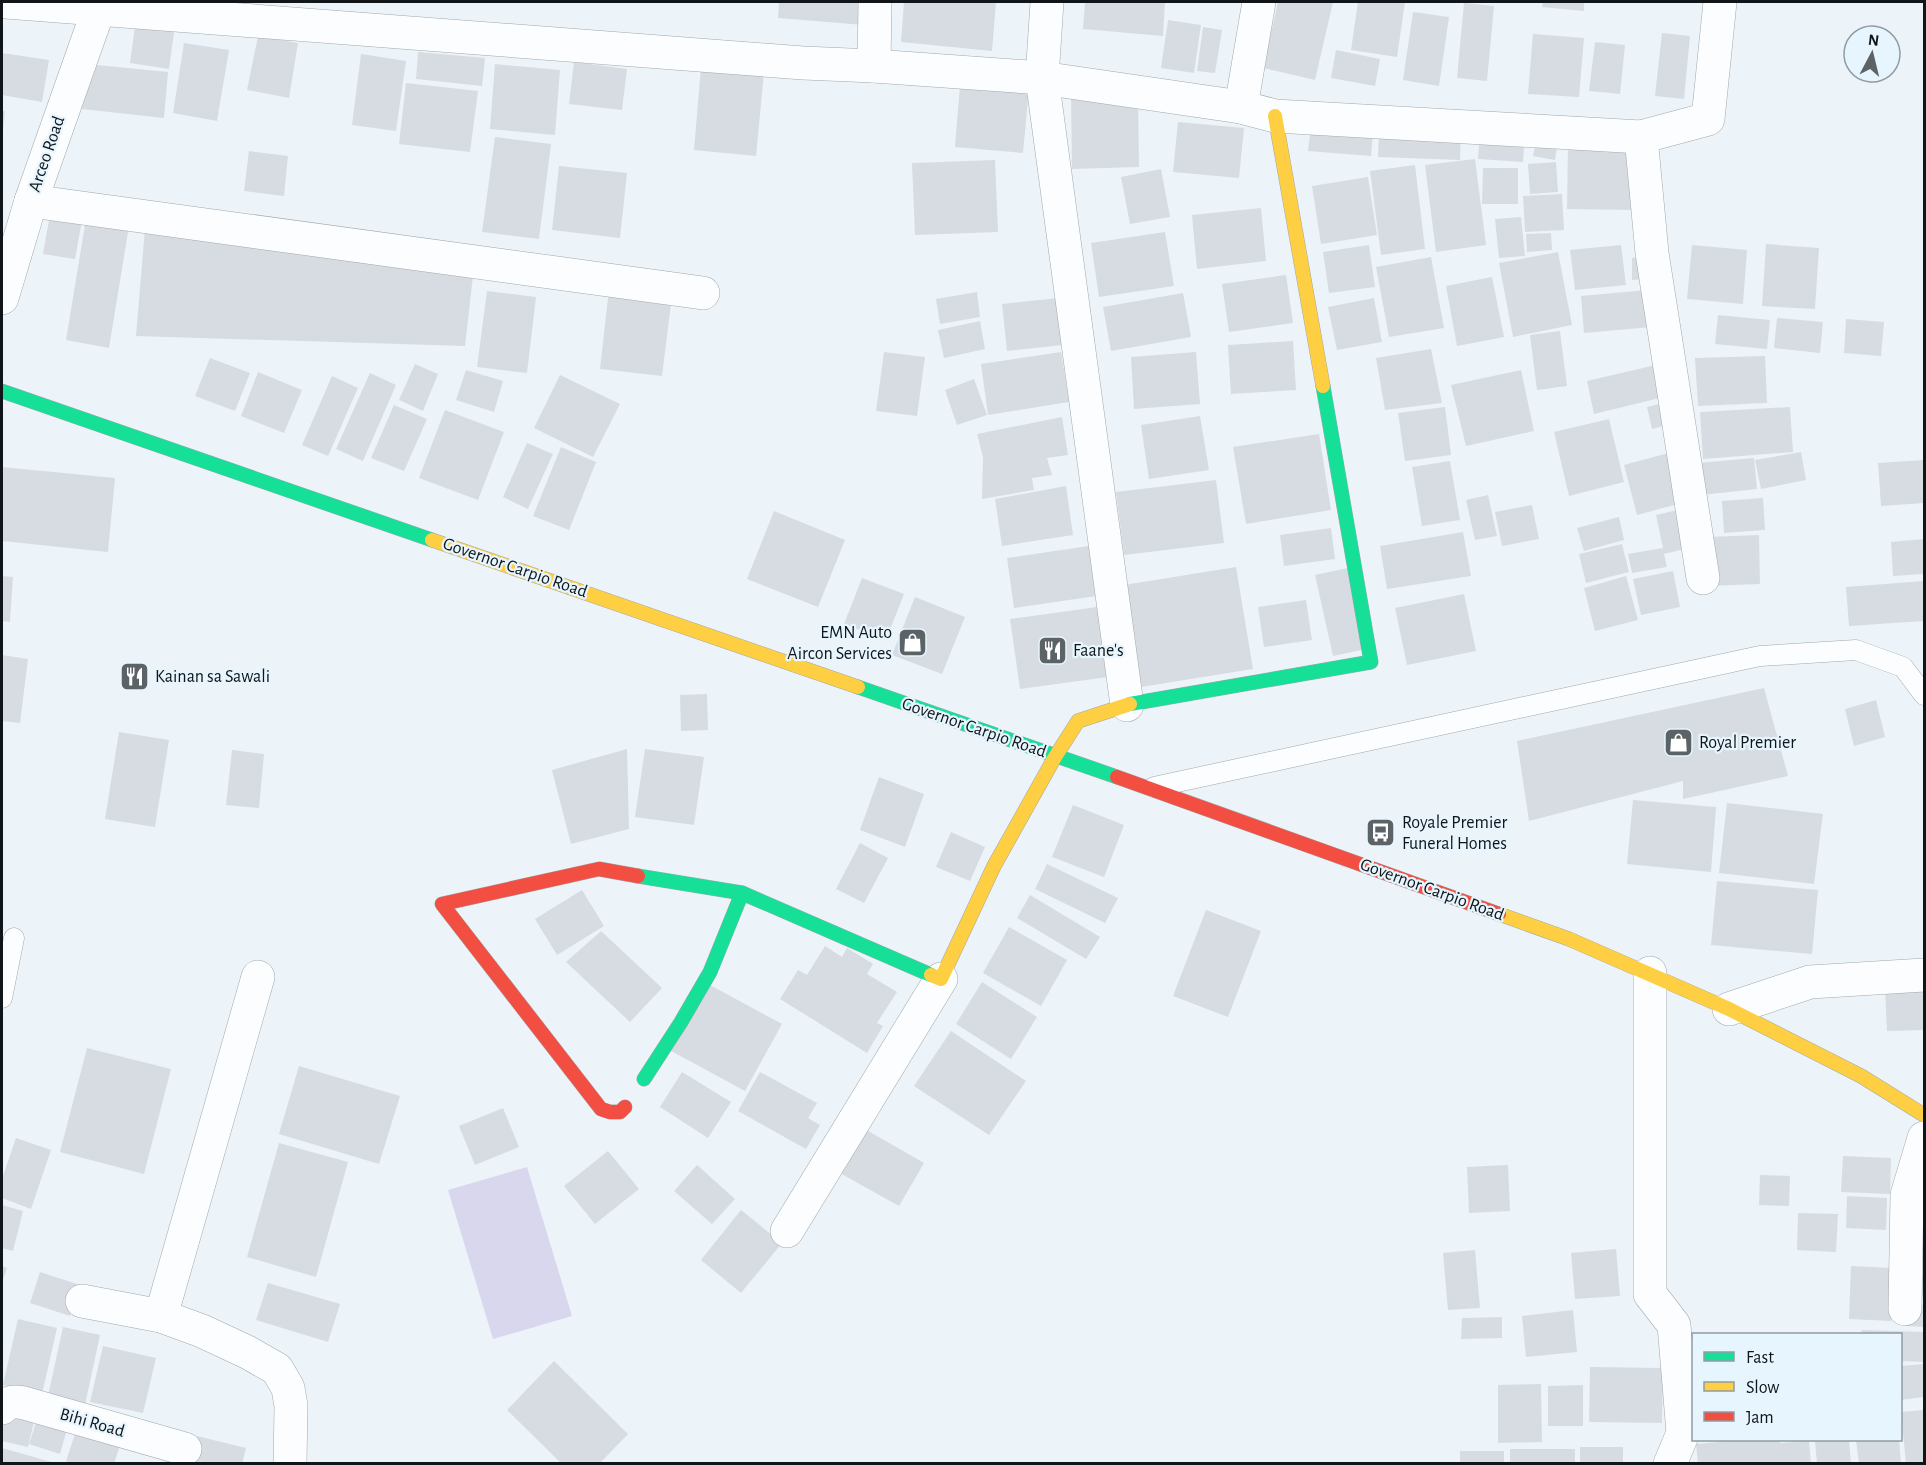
<svg xmlns="http://www.w3.org/2000/svg" width="1926" height="1465" viewBox="0 0 1926 1465" font-family="'Alegreya Sans',sans-serif">
	<style>
		.green { fill: #d9d7ed }
		.building { fill: #d7dce2 }
		.lines { fill: none; stroke-linecap: round; stroke-linejoin: round }
		.lane-casing { stroke: #a1a8ac; stroke-width: 21 }
		.street-casing { stroke: #a1a8ac; stroke-width: 34 }
		.fast-casing { stroke: #a1a8ac; stroke-width: 15 }
		.slow-casing { stroke: #a1a8ac; stroke-width: 15 }
		.jam-casing { stroke: #a1a8ac; stroke-width: 15 }
		.lane { stroke: #fcfdfe; stroke-width: 20 }
		.street { stroke: #fcfdfe; stroke-width: 33 }
		.fast { stroke: #16e098; stroke-width: 14 }
		.slow { stroke: #ffcf43; stroke-width: 14 }
		.jam { stroke: #f24e42; stroke-width: 14 }
		.labels { text-anchor: middle; dominant-baseline: central; stroke-width: 4.5; stroke-linejoin: round; paint-order: stroke }
		.street-label { font-size: 18px; fill: #0f1518; stroke: #e7f5fe }
		.poi-label { font-size: 18px; fill: #0f1518; stroke: #e7f5fe; text-anchor: start }
	</style>
	<rect width="100%" height="100%" fill="#ecf4f9"/>
	<path class="green" d="M527,1167L572,1316L493,1339L448,1190Z"/>
	<g class="building">
		<path d="M779,2H866L864,25L778,18Z"/>
		<path d="M904,2H996L992,51L901,42Z"/>
		<path d="M1085,2H1165L1163,36L1083,29Z"/>
		<path d="M1278,2H1333L1315,80L1263,68Z"/>
		<path d="M1358,2H1405L1397,57L1351,50Z"/>
		<path d="M1543,2H1584V11L1542,7Z"/>
		<path d="M1464,3L1494,6L1487,81L1457,78Z"/>
		<path d="M1413,12L1449,17L1439,86L1403,80Z"/>
		<path d="M136,19L175,25L169,69L130,63Z"/>
		<path d="M1168,20L1201,25L1194,73L1161,68Z"/>
		<path d="M1203,27L1222,30L1215,73L1197,71Z"/>
		<path d="M1662,33L1690,36L1684,99L1655,96Z"/>
		<path d="M1533,34L1584,38L1579,97L1528,94Z"/>
		<path d="M258,36L298,43L289,98L247,90Z"/>
		<path d="M1595,42L1625,45L1620,94L1589,91Z"/>
		<path d="M184,43L229,50L217,121L173,113Z"/>
		<path d="M1336,50L1380,59L1375,86L1331,78Z"/>
		<path d="M418,52L485,58L482,86L416,79Z"/>
		<path d="M2,53L49,60L42,102L2,95Z"/>
		<path d="M361,54L406,61L396,131L352,125Z"/>
		<path d="M574,62L627,69L622,110L569,104Z"/>
		<path d="M87,64L168,72L164,118L82,109Z"/>
		<path d="M495,64L560,70L555,135L490,129Z"/>
		<path d="M701,67L764,72L756,156L694,150Z"/>
		<path d="M961,73L1030,78L1023,153L955,147Z"/>
		<path d="M406,83L478,91L470,152L399,144Z"/>
		<path d="M1138,95L1139,167L1072,169L1071,96Z"/>
		<path d="M2,111H5L3,131H2Z"/>
		<path d="M1178,122L1244,128L1239,178L1173,172Z"/>
		<path d="M1311,126L1373,131L1371,156L1308,151Z"/>
		<path d="M1379,126L1461,128L1460,160L1378,157Z"/>
		<path d="M1480,131L1525,133L1523,162L1478,159Z"/>
		<path d="M1538,132L1559,136L1555,160L1533,156Z"/>
		<path d="M495,137L551,144L539,239L482,232Z"/>
		<path d="M1568,145L1639,147L1638,210L1567,209Z"/>
		<path d="M249,151L288,156L284,196L244,191Z"/>
		<path d="M1475,159L1486,245L1436,252L1425,165Z"/>
		<path d="M995,160L998,232L915,235L912,163Z"/>
		<path d="M1556,162L1558,192L1530,194L1528,164Z"/>
		<path d="M1415,165L1425,249L1381,255L1370,171Z"/>
		<path d="M559,166L627,173L620,238L552,230Z"/>
		<path d="M1483,168H1518V204H1482Z"/>
		<path d="M1161,169L1170,217L1130,224L1121,177Z"/>
		<path d="M1368,177L1377,235L1321,244L1312,186Z"/>
		<path d="M1562,194L1564,230L1525,232L1523,196Z"/>
		<path d="M1261,208L1266,261L1197,269L1192,215Z"/>
		<path d="M51,209L83,215L75,259L43,254Z"/>
		<path d="M87,213L130,220L109,348L66,340Z"/>
		<path d="M1521,217L1525,256L1499,258L1495,219Z"/>
		<path d="M145,229L474,267L465,346L136,336Z"/>
		<path d="M1165,232L1174,286L1099,297L1091,243Z"/>
		<path d="M1551,233L1552,250L1527,252L1526,234Z"/>
		<path d="M1766,244L1819,248L1815,309L1762,306Z"/>
		<path d="M1369,245L1375,287L1329,293L1323,252Z"/>
		<path d="M1621,245L1626,285L1575,290L1570,250Z"/>
		<path d="M1692,245L1747,250L1743,304L1687,299Z"/>
		<path d="M1558,252L1572,325L1513,337L1499,263Z"/>
		<path d="M1431,257L1444,328L1389,337L1376,267Z"/>
		<path d="M1647,257L1648,279L1632,280V258Z"/>
		<path d="M1286,275L1293,323L1229,332L1222,284Z"/>
		<path d="M1492,277L1504,337L1457,346L1446,286Z"/>
		<path d="M609,289L672,296L662,376L600,369Z"/>
		<path d="M1647,290L1651,327L1584,333L1581,296Z"/>
		<path d="M487,291L536,297L527,373L477,367Z"/>
		<path d="M977,292L980,317L940,324L936,299Z"/>
		<path d="M1183,293L1191,337L1111,351L1103,307Z"/>
		<path d="M1058,298L1063,345L1007,351L1002,304Z"/>
		<path d="M1374,298L1382,342L1337,350L1328,307Z"/>
		<path d="M1718,315L1770,320L1767,349L1715,344Z"/>
		<path d="M1777,318L1823,322L1820,353L1774,348Z"/>
		<path d="M1846,319L1884,322L1881,356L1844,353Z"/>
		<path d="M980,321L985,349L944,358L938,330Z"/>
		<path d="M1560,331L1567,386L1537,390L1530,335Z"/>
		<path d="M1293,341L1296,390L1231,394L1228,345Z"/>
		<path d="M1431,349L1442,403L1385,410L1376,358Z"/>
		<path d="M884,352L925,357L917,416L876,411Z"/>
		<path d="M1061,352L1069,402L988,415L981,364Z"/>
		<path d="M1196,352L1200,404L1134,409L1131,357Z"/>
		<path d="M1765,356L1767,403L1698,406L1695,358Z"/>
		<path d="M210,358L250,373L235,411L195,396Z"/>
		<path d="M415,364L438,374L423,411L399,400Z"/>
		<path d="M1660,364L1668,396L1594,414L1587,381Z"/>
		<path d="M466,370L503,381L494,412L456,400Z"/>
		<path d="M1521,370L1534,431L1466,446L1451,385Z"/>
		<path d="M258,372L302,390L284,433L241,416Z"/>
		<path d="M370,373L396,385L363,461L336,449Z"/>
		<path d="M560,375L620,404L593,457L534,428Z"/>
		<path d="M332,376L358,388L328,456L302,445Z"/>
		<path d="M974,379L987,415L957,425L945,390Z"/>
		<path d="M1667,402L1672,424L1652,429L1647,407Z"/>
		<path d="M394,405L427,419L404,471L371,458Z"/>
		<path d="M1445,407L1451,455L1405,461L1398,413Z"/>
		<path d="M1790,407L1793,452L1703,459L1700,412Z"/>
		<path d="M445,410L504,432L478,500L419,478Z"/>
		<path d="M1200,416L1209,470L1149,479L1141,425Z"/>
		<path d="M1062,417L1068,455L1047,458L1052,475L1032,478L1034,490L982,499L983,457L977,434Z"/>
		<path d="M1609,419L1624,482L1569,496L1554,432Z"/>
		<path d="M1319,434L1331,510L1246,524L1233,447Z"/>
		<path d="M527,443L553,454L528,509L503,497Z"/>
		<path d="M561,447L596,462L569,530L533,516Z"/>
		<path d="M1676,451L1689,501L1637,515L1624,465Z"/>
		<path d="M1801,452L1806,480L1761,489L1755,460Z"/>
		<path d="M1754,458L1757,489L1701,495L1698,463Z"/>
		<path d="M1924,460V503L1881,506L1878,463Z"/>
		<path d="M1450,461L1460,520L1422,526L1412,467Z"/>
		<path d="M2,467L115,478L108,552L2,541Z"/>
		<path d="M1216,480L1224,543L1124,555L1116,492Z"/>
		<path d="M1066,486L1073,535L1002,546L995,499Z"/>
		<path d="M1488,495L1497,536L1475,540L1466,500Z"/>
		<path d="M1763,498L1765,530L1724,533L1722,501Z"/>
		<path d="M1532,505L1539,539L1502,546L1495,512Z"/>
		<path d="M1686,508L1696,546L1664,554L1667,567L1632,573L1628,554L1663,548L1656,515Z"/>
		<path d="M774,511L845,540L818,607L747,579Z"/>
		<path d="M1619,517L1624,540L1584,551L1577,528Z"/>
		<path d="M1331,528L1335,559L1284,566L1280,535Z"/>
		<path d="M1463,532L1471,576L1387,589L1380,546Z"/>
		<path d="M1759,535L1760,584L1708,586L1707,537Z"/>
		<path d="M1924,539V574L1893,576L1891,542Z"/>
		<path d="M1622,544L1629,572L1586,583L1579,554Z"/>
		<path d="M1095,545L1103,595L1014,608L1007,558Z"/>
		<path d="M1236,567L1253,669L1141,687L1124,585Z"/>
		<path d="M1348,568L1366,649L1333,656L1315,575Z"/>
		<path d="M1673,571L1680,607L1641,615L1633,579Z"/>
		<path d="M2,576L13,577L10,622L2,621Z"/>
		<path d="M1626,576L1638,620L1595,631L1584,588Z"/>
		<path d="M862,578L904,594L886,640L844,624Z"/>
		<path d="M1924,581V621L1849,626L1846,587Z"/>
		<path d="M1464,594L1476,651L1407,665L1395,608Z"/>
		<path d="M915,597L965,617L942,674L892,655Z"/>
		<path d="M1306,600L1312,640L1264,647L1258,607Z"/>
		<path d="M1097,607L1108,677L1020,689L1010,619Z"/>
		<path d="M2,655L28,659L20,723L2,721Z"/>
		<path d="M1764,688L1788,776L1683,799V781L1529,821L1517,741Z"/>
		<path d="M707,694L708,730L681,731L680,695Z"/>
		<path d="M1876,700L1885,737L1854,746L1845,709Z"/>
		<path d="M119,732L169,740L155,827L105,819Z"/>
		<path d="M627,749L629,829L571,844L552,770Z"/>
		<path d="M645,749L704,757L694,825L635,817Z"/>
		<path d="M232,750L264,754L259,808L226,805Z"/>
		<path d="M879,777L924,794L905,847L860,830Z"/>
		<path d="M1633,800L1716,807L1711,872L1627,864Z"/>
		<path d="M1727,803L1823,814L1814,884L1719,873Z"/>
		<path d="M1073,805L1124,825L1104,877L1052,857Z"/>
		<path d="M951,832L985,847L970,881L936,867Z"/>
		<path d="M860,843L888,858L864,903L836,889Z"/>
		<path d="M1047,864L1118,898L1105,923L1035,889Z"/>
		<path d="M1717,881L1818,890L1812,954L1711,945Z"/>
		<path d="M582,890L604,926L557,955L535,919Z"/>
		<path d="M1030,895L1100,937L1086,959L1017,918Z"/>
		<path d="M1206,910L1261,931L1228,1017L1173,996Z"/>
		<path d="M1009,927L1067,960L1041,1006L983,973Z"/>
		<path d="M601,931L662,988L630,1022L566,962Z"/>
		<path d="M825,946L842,957L847,948L873,964L867,974L897,992L877,1023L883,1026L867,1053L780,999L798,970L807,975Z"/>
		<path d="M982,982L1037,1017L1011,1059L956,1024Z"/>
		<path d="M708,984L782,1024L745,1091L671,1051Z"/>
		<path d="M1924,986V1030L1887,1031L1885,987Z"/>
		<path d="M951,1031L1026,1081L989,1135L914,1086Z"/>
		<path d="M87,1048L171,1069L144,1174L60,1152Z"/>
		<path d="M299,1066L400,1096L379,1164L279,1134Z"/>
		<path d="M682,1072L731,1102L708,1138L660,1107Z"/>
		<path d="M760,1072L817,1103L808,1118L820,1125L806,1149L738,1111Z"/>
		<path d="M503,1108L519,1147L475,1165L459,1126Z"/>
		<path d="M863,1128L924,1163L899,1206L838,1172Z"/>
		<path d="M16,1138L51,1150L31,1209L2,1198V1179Z"/>
		<path d="M279,1143L348,1162L316,1277L247,1257Z"/>
		<path d="M608,1151L639,1189L595,1224L564,1186Z"/>
		<path d="M1843,1156L1891,1158L1890,1194L1841,1192Z"/>
		<path d="M697,1165L735,1199L712,1224L674,1191Z"/>
		<path d="M1508,1165L1510,1211L1469,1213L1467,1167Z"/>
		<path d="M1760,1175L1790,1176L1789,1206L1759,1205Z"/>
		<path d="M1847,1196L1887,1198L1886,1230L1846,1228Z"/>
		<path d="M2,1205L23,1211L13,1251L2,1248Z"/>
		<path d="M741,1210L782,1243L741,1293L701,1260Z"/>
		<path d="M1798,1213L1838,1214L1836,1252L1797,1250Z"/>
		<path d="M1616,1249L1620,1296L1575,1299L1571,1253Z"/>
		<path d="M1475,1250L1480,1308L1448,1310L1443,1253Z"/>
		<path d="M2,1266L7,1268L2,1283Z"/>
		<path d="M1851,1266L1894,1268L1891,1321L1849,1319Z"/>
		<path d="M40,1272L80,1285L70,1316L30,1303Z"/>
		<path d="M1910,1276L1924,1277V1297L1909,1296Z"/>
		<path d="M268,1283L340,1304L328,1342L256,1320Z"/>
		<path d="M1909,1304L1924,1305V1327L1908,1326Z"/>
		<path d="M1573,1310L1577,1352L1526,1357L1522,1316Z"/>
		<path d="M1502,1317V1338L1461,1339L1462,1318Z"/>
		<path d="M18,1319L57,1328L42,1394L3,1385Z"/>
		<path d="M63,1327L100,1335L85,1405L48,1396Z"/>
		<path d="M1862,1330L1924,1332V1362L1900,1361V1334H1861Z"/>
		<path d="M103,1346L156,1358L143,1413L90,1402Z"/>
		<path d="M554,1361L628,1434L599,1464H562L507,1410Z"/>
		<path d="M1924,1364V1397L1900,1400V1366Z"/>
		<path d="M1590,1367L1663,1368L1662,1423L1589,1422Z"/>
		<path d="M1541,1384L1542,1442L1498,1443V1385Z"/>
		<path d="M1583,1385V1426H1548V1386Z"/>
		<path d="M8,1406L36,1413L28,1447L2,1441V1431Z"/>
		<path d="M1924,1410V1464H1906L1901,1412Z"/>
		<path d="M39,1413L69,1422L60,1454L29,1444Z"/>
		<path d="M76,1431L120,1445L114,1464H73L66,1461Z"/>
		<path d="M197,1436L246,1448L242,1464H190Z"/>
		<path d="M1739,1440H1779L1780,1443L1809,1441L1811,1464H1698L1696,1444Z"/>
		<path d="M1815,1440H1849L1851,1464H1817Z"/>
		<path d="M1856,1440H1899L1901,1464H1859Z"/>
		<rect x="1580" y="1447" width="43" height="17"/>
		<path d="M2,1448L55,1463V1464H2Z"/>
		<rect x="1510" y="1449" width="65" height="15"/>
		<rect x="1460" y="1451" width="44" height="13"/>
	</g>
	<g class="lines">
		<defs>
			<g id="lane">
				<path d="M1154,787L1760,656L1856,650L1903,667L1924,695"/>
				<path d="M2,998L14,938"/>
			</g>
			<g id="street">
				<path d="M6,2L803,63L874,66L1042,78L1241,107L1275,116L1641,137L1708,119L1720,2"/>
				<path d="M1047,2L1042,78L1127,705"/>
				<path d="M874,66L875,2"/>
				<path d="M1241,107L1259,2"/>
				<path d="M1641,137L1652,253L1703,578"/>
				<path d="M31,201L703,293"/>
				<path d="M2,298L31,201L98,11"/>
				<path d="M1650,973V1294L1674,1325L1683,1433L1670,1464"/>
				<path d="M1729,1009L1810,982L1924,975"/>
				<path d="M787,1231L941,979"/>
				<path d="M82,1301L161,1316L202,1331L247,1352L277,1369L288,1388L291,1406L290,1464"/>
				<path d="M1905,1309L1907,1195L1924,1138"/>
				<path d="M161,1316L258,977"/>
				<path d="M2,1408C9,1401 14,1401 24,1403L185,1449"/>
			</g>
			<g id="fast">
				<path d="M2,391L432,540"/>
				<path d="M858,687L1117,777"/>
				<path d="M1130,704L1371,662L1323,386"/>
				<path d="M638,876L742,893L931,975"/>
				<path d="M644,1079L681,1022L710,972L742,893"/>
			</g>
			<g id="slow">
				<path d="M1275,116L1323,386"/>
				<path d="M432,540L858,687"/>
				<path d="M1499,914L1569,939L1729,1009L1861,1076L1924,1115"/>
				<path d="M931,975L941,979L994,866L1055,757L1078,721L1130,704"/>
			</g>
			<g id="jam">
				<path d="M1117,777L1499,914"/>
				<path d="M625,1107L620,1112H610L601,1109L442,904L599,869L638,876"/>
			</g>
		</defs>
		<use href="#lane" class="lane-casing"/>
		<use href="#street" class="street-casing"/>
		<use href="#fast" class="fast-casing"/>
		<use href="#slow" class="slow-casing"/>
		<use href="#jam" class="jam-casing"/>
		<use href="#lane" class="lane"/>
		<use href="#street" class="street"/>
		<use href="#fast" class="fast"/>
		<use href="#slow" class="slow"/>
		<use href="#jam" class="jam"/>
	</g>
	<defs>
		<symbol id="shop-square" viewBox="-11 -11 22 22"><rect x="-9" y="-9" width="18" height="18" rx="4" fill="#5c6367" stroke="#e7f5fe"/><path d="M-5-2.5h2.3a2.7 3.5 0 0 1 5.4 0H5L5.5 6h-11ZM-1.5-2.5h3a1.5 2.3 0 0 0-3 0Z" fill="#fff"/></symbol>
		<symbol id="restaurant-square" viewBox="-11 -11 22 22"><rect x="-9" y="-9" width="18" height="18" rx="4" fill="#5c6367" stroke="#e7f5fe"/><path d="M-5-6h1v4h1v-4h1v4h1v-4h1v5L-1.5 .5V6h-2V.5L-5-1ZM5-6V6H3V1.5H1.5Q1.5-4 5-6Z" fill="#fff"/></symbol>
		<symbol id="bus-square" viewBox="-11 -11 22 22"><rect x="-9" y="-9" width="18" height="18" rx="4" fill="#5c6367" stroke="#e7f5fe"/><path d="M-5-6H5V4H4V6H2V4H-2V6H-4V4H-5ZM-3.5-4V0h7V-4ZM-3.5 1.2v1.5H-2V1.2ZM2 1.2v1.5H3.5V1.2Z" fill="#fff"/></symbol>
	</defs>
	<g fill-rule="evenodd">
		<use href="#shop-square" x="896" y="626" width="33" height="33"/>
		<use href="#restaurant-square" x="1036" y="634" width="33" height="33"/>
		<use href="#restaurant-square" x="118" y="660" width="33" height="33"/>
		<use href="#shop-square" x="1662" y="726" width="33" height="33"/>
		<use href="#bus-square" x="1364" y="816" width="33" height="33"/>
	</g>
	<g class="labels">
		<g class="street-label">
			<text transform="translate(47 154) rotate(-71)">Arceo Road</text>
			<text transform="translate(515 568) rotate(19)">Governor Carpio Road</text>
			<text transform="translate(974 728) rotate(19)">Governor Carpio Road</text>
			<text transform="translate(1432 890) rotate(20)">Governor Carpio Road</text>
			<text transform="translate(92 1423) rotate(16)">Bihi Road</text>
		</g>
		<g class="poi-label">
			<text x="892" y="633" text-anchor="end">EMN Auto<tspan x="892" dy="21">Aircon Services</tspan></text>
			<text x="1073" y="651">Faane's</text>
			<text x="155" y="677">Kainan sa Sawali</text>
			<text x="1699" y="743">Royal Premier</text>
			<text x="1402" y="823">Royale Premier<tspan x="1402" dy="21">Funeral Homes</tspan></text>
		</g>
	</g>
	<rect width="1926" height="1465" fill="none" stroke="#0f1518" stroke-width="6"/>
	<rect x="1692" y="1333" width="210" height="108" fill="#e7f5fe" stroke="#919ba2" stroke-width="1.5"/>
	<rect x="1704" y="1352" width="30" height="9" fill="#16e098" stroke="#919ba2" stroke-width="1.5"/>
	<text x="1746" y="1363" font-size="18" fill="#0f1518">Fast</text>
	<rect x="1704" y="1382" width="30" height="9" fill="#ffcf43" stroke="#919ba2" stroke-width="1.5"/>
	<text x="1746" y="1393" font-size="18" fill="#0f1518">Slow</text>
	<rect x="1704" y="1412" width="30" height="9" fill="#f24e42" stroke="#919ba2" stroke-width="1.5"/>
	<text x="1746" y="1423" font-size="18" fill="#0f1518">Jam</text>
	<g transform="translate(1872 54) rotate(7)"><circle r="28" fill="#e7f5fe" stroke="#919ba2" stroke-width="1.5"/>
	<path d="M0-4.5L10 22L0 15L-10 22Z" fill="#5c6367"/>
	<text y="-9" font-size="16" font-weight="bold" text-anchor="middle" fill="#0f1518">N</text>
	</g>
</svg>
